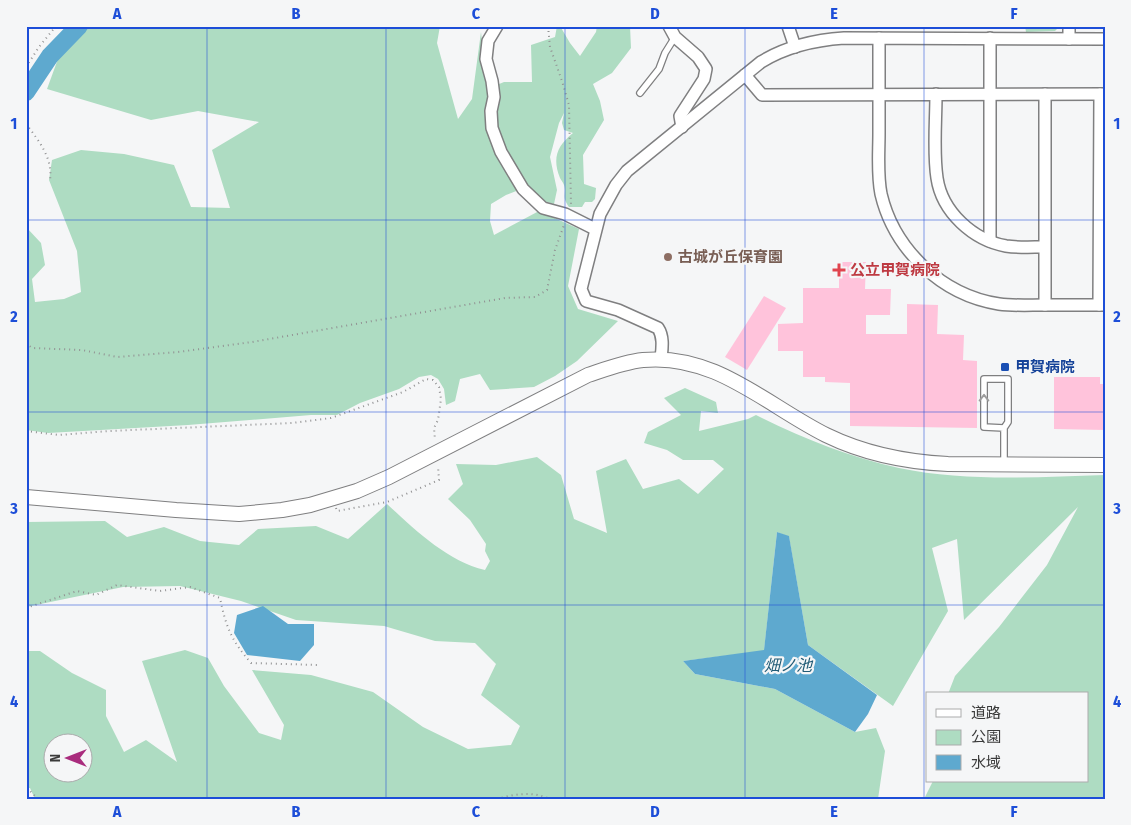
<svg xmlns="http://www.w3.org/2000/svg" width="1131" height="825" viewBox="0 0 1131 825" font-family="'Fira Sans Condensed','Noto Sans JP',sans-serif">
	<style>
		.green { fill: #aedcc2; fill-rule: evenodd }
		.water { fill: #5ea9cf }
		.lines { fill: none; stroke-linecap: round; stroke-linejoin: round }
		.river { stroke: #5ea9cf; stroke-width: 18 }
		.building { fill: #ffc3db }
		.service-casing { stroke: #7f7f80; stroke-width: 8 }
		.minor-casing { stroke: #7f7f80; stroke-width: 14 }
		.tertiary-casing { stroke: #7f7f80; stroke-width: 16 }
		.path { stroke: #919192; stroke-width: 2; stroke-dasharray: 1 4; stroke-linecap: butt }
		.service { stroke: #fff; stroke-width: 5.5 }
		.minor { stroke: #fff; stroke-width: 11 }
		.tertiary { stroke: #fff; stroke-width: 14 }
		.oneway { stroke: #9d9d9d }
		.grid { fill: none; stroke: #1d4ed8; stroke-width: 1; stroke-opacity: 0.55 }
		.education-dot { fill: #8d6e63; stroke: #f5f6f7; stroke-width: 2 }
		.health-dot { fill: #e0444e; stroke: #f5f6f7; stroke-width: 2 }
		.transit-dot { fill: #1a4fb4; stroke: #f5f6f7; stroke-width: 2 }
		.labels { text-anchor: middle; dominant-baseline: central; stroke-width: 4.5; stroke-linejoin: round; paint-order: stroke }
		.education-label { font-size: 15px; font-weight: bold; fill: #785e54; stroke: #f5f6f7; text-anchor: start }
		.health-label { font-size: 15px; font-weight: bold; fill: #be3a42; stroke: #f5f6f7; text-anchor: start }
		.transit-label { font-size: 15px; font-weight: bold; fill: #164399; stroke: #f5f6f7; text-anchor: start }
		.water-label { font-size: 16px; font-style: italic; fill: #215b76; stroke: #f5f6f7 }
		.neatline { fill: none; stroke: #1d4ed8; stroke-width: 2 }
		.grid-label { font-size: 16px; text-anchor: middle; font-weight: bold; fill: #1d4ed8 }
	</style>
	<rect width="100%" height="100%" fill="#f5f6f7"/>
	<g class="green">
		<path d="M70,26H440L437,43L458,119L472,99L481,32L487,89L504,82H532L531,45L555,37L557,26H560L570,43L580,56L596,32L597,26H630L631,48L612,73L593,84L600,101L604,120L583,155L584,184L596,188L595,199L592,202H585L582,207H569C561,196 567,194 564,185C563,182 561,180 560,178C552,158 557,146 573,133L564,130L562,123L564,113L559,123L550,157L557,190L554,204L540,200L524,188L506,195L491,204L490,221L494,235L539,211L579,229L568,286L578,309L618,321L577,361L555,376L534,387L490,390L480,374L460,379L455,401L446,405L444,389L438,379L431,375L419,377L399,389L360,403L337,415H311L188,425L48,433L26,430V227L41,243L45,265L32,279L35,302L64,299L81,292L77,251L49,180L52,160L81,150L124,154L174,165L191,207L230,208L212,150L259,122L198,111L151,120L47,89Z"/>
		<path d="M1025,26H1060L1055,31L1026,32Z"/>
		<path d="M685,388L716,402L718,413L701,411L699,431L748,419L756,415C802,438 849,457 899,468C966,482 1037,477 1105,475V799H924L933,781H1087V694H948L955,676L999,627L1047,565L1078,507L964,620L957,539L932,548L948,611L893,706L808,645L789,537L777,532L764,651L683,661L695,674L775,689L855,732L876,728L885,751L878,799H35L30,788H26V651H40L72,673L106,690V716L124,752L146,740L177,762L142,661L185,650L208,658L224,686L259,733L281,740L284,725L252,670L311,675L373,692L423,727L468,749L511,745L520,726L481,695L496,664L475,643L435,641L384,626L296,620L241,601L180,586L123,587L26,607V522L105,521L127,537L164,527L200,541L239,545L258,529L316,526L348,539L387,504C414,529 447,561 485,570L490,561L485,551L486,544L470,520L448,499L463,484L456,464L496,465L537,457L561,475L574,519L607,533L596,471L626,459L643,489L679,479L698,494L724,469L713,460H683L667,450L644,443L648,432L681,415L664,398ZM52,742H82V772H52Z"/>
	</g>
	<g class="water">
		<path d="M777,532L789,536L808,645L877,695L868,714L855,732L775,689L695,674L683,661L764,650Z"/>
		<path d="M263,606L288,624H314V645L300,661L247,655L234,633L237,615Z"/>
	</g>
	<g class="lines">
		<path class="river" d="M26,92L50,56L79,26"/>
	</g>
	<g class="building">
		<path d="M839,262H866L865,289H891L890,315H866V334H907V304L938,305L937,334L964,335L963,360L977,361V428L850,426V383L825,382V377H803V351H778V324L803,323V288H839Z"/>
		<path d="M764,296L786,308L747,370L725,357Z"/>
		<path d="M1054,377H1100V384H1105V430L1054,429Z"/>
	</g>
	<g class="lines">
		<defs>
			<g id="service">
				<path d="M640,93L659,69L665,53L675,37"/>
				<path d="M1004,428L984,427V379H1008V422L1004,428V463"/>
			</g>
			<g id="minor">
				<path d="M497,26L488,41L486,59L492,81L494,97L491,111L492,128L501,152L523,189L543,208L565,214L595,229"/>
				<path d="M669,26L675,37L698,57L706,69L704,79L680,116L682,127"/>
				<path d="M788,26L795,47"/>
				<path d="M879,38C879,70 879,102 879,133C879,153 877,174 881,194C894,249 941,295 999,304C1014,306 1029,305 1044,305C1064,305 1085,305 1105,305"/>
				<path d="M1069,39V26"/>
				<path d="M745,75L762,95L1105,94"/>
				<path d="M936,94C936,121 933,152 937,178C942,212 973,240 1006,246C1019,248 1032,247 1044,247"/>
				<path d="M990,241V38"/>
				<path d="M1045,305V94"/>
				<path d="M1099,305L1100,94"/>
				<path d="M661,359C662,349 664,337 658,328L618,310L586,301L581,289L600,214L616,185L627,171L761,62C787,46 814,40 844,38L1105,39"/>
			</g>
			<path id="tertiary" d="M26,497L176,510L239,514L282,510L310,505L357,491L389,477L588,375C606,369 624,362 643,360C715,353 766,405 826,435C865,454 905,462 948,464L1105,465"/>
		</defs>
		<use href="#service" class="service-casing"/>
		<use href="#minor" class="minor-casing"/>
		<use href="#tertiary" class="tertiary-casing"/>
		<g class="path">
			<path d="M548,26L550,47L562,81L569,105L571,206"/>
			<path d="M26,67L39,47L56,26"/>
			<path d="M26,124C39,141 53,158 50,180"/>
			<path d="M26,343L32,348L82,350L117,357L178,352L252,342L505,298L535,297L547,290L555,250L564,225"/>
			<path d="M26,431L59,435L109,431L292,423L331,418L403,392L426,379L433,380L439,387L441,399L438,420L434,428L435,440"/>
			<path d="M336,508L337,511L387,502L439,480L438,466"/>
			<path d="M26,608L77,591L96,595L117,585L160,591L190,587L220,598C226,627 231,640 251,663L318,665"/>
			<path d="M26,790H29L38,799"/>
			<path d="M497,799C514,794 533,791 550,799"/>
		</g>
		<use href="#service" class="service"/>
		<use href="#minor" class="minor"/>
		<use href="#tertiary" class="tertiary"/>
	</g>
	<defs><path id="oneway-chevron" d="M-2-3.5L2.5 0L-2 3.5" fill="none" stroke-width="1.6" stroke-linecap="round" stroke-linejoin="round" transform="scale(1.25)"/></defs>
	<use class="oneway" href="#oneway-chevron" transform="translate(984 398) rotate(-90)"/>
	<path class="grid" d="M207,26V799M386,26V799M565,26V799M745,26V799M924,26V799M26,220H1105M26,412H1105M26,605H1105"/>
	<circle class="education-dot" cx="668" cy="257" r="5"/>
	<path class="health-dot" d="M836.5 262.5h5v5h5v5h-5v5h-5v-5h-5v-5h5z"/>
	<rect class="transit-dot" x="1000" y="362" width="10" height="10" rx="2.5"/>
	<g class="labels">
		<g class="education-label">
			<text x="678" y="257">古城が丘保育園</text>
		</g>
		<g class="health-label">
			<text x="850" y="270">公立甲賀病院</text>
		</g>
		<g class="transit-label">
			<text x="1015" y="367">甲賀病院</text>
		</g>
		<g class="water-label">
			<text x="788" y="665">畑ノ池</text>
		</g>
	</g>
	<rect width="1131" height="825" fill="none" stroke="#f5f6f7" stroke-width="55"/>
	<rect x="926" y="692" width="162" height="90" fill="#f5f6f7" stroke="#ababac"/>
	<rect x="936" y="709" width="25" height="8" fill="#ffffff" stroke="#ababac"/>
	<text x="971" y="718" font-size="15" fill="#3b3b3b">道路</text>
	<rect x="936" y="730" width="25" height="15" fill="#aedcc2" stroke="#ababac"/>
	<text x="971" y="742" font-size="15" fill="#3b3b3b">公園</text>
	<rect x="936" y="755" width="25" height="15" fill="#5ea9cf" stroke="#ababac"/>
	<text x="971" y="768" font-size="15" fill="#3b3b3b">水域</text>
	<g transform="translate(68 758) rotate(270)"><circle r="24" fill="#f5f6f7" stroke="#ababac"/>
	<path d="M0-4L9 19L0 12L-9 19Z" fill="#a92c7d"/>
	<text y="-8" font-size="14" font-weight="bold" text-anchor="middle" fill="#3b3b3b">N</text>
	</g>
	<rect x="28" y="28" width="1076" height="770" class="neatline"/>
	<g class="grid-label">
		<text x="117" y="19">A</text>
		<text x="296" y="19">B</text>
		<text x="476" y="19">C</text>
		<text x="655" y="19">D</text>
		<text x="834" y="19">E</text>
		<text x="1014" y="19">F</text>
		<text x="14" y="129">1</text>
		<text x="1117" y="129">1</text>
		<text x="14" y="322">2</text>
		<text x="1117" y="322">2</text>
		<text x="14" y="514">3</text>
		<text x="1117" y="514">3</text>
		<text x="14" y="707">4</text>
		<text x="1117" y="707">4</text>
		<text x="117" y="817">A</text>
		<text x="296" y="817">B</text>
		<text x="476" y="817">C</text>
		<text x="655" y="817">D</text>
		<text x="834" y="817">E</text>
		<text x="1014" y="817">F</text>
	</g>
</svg>
